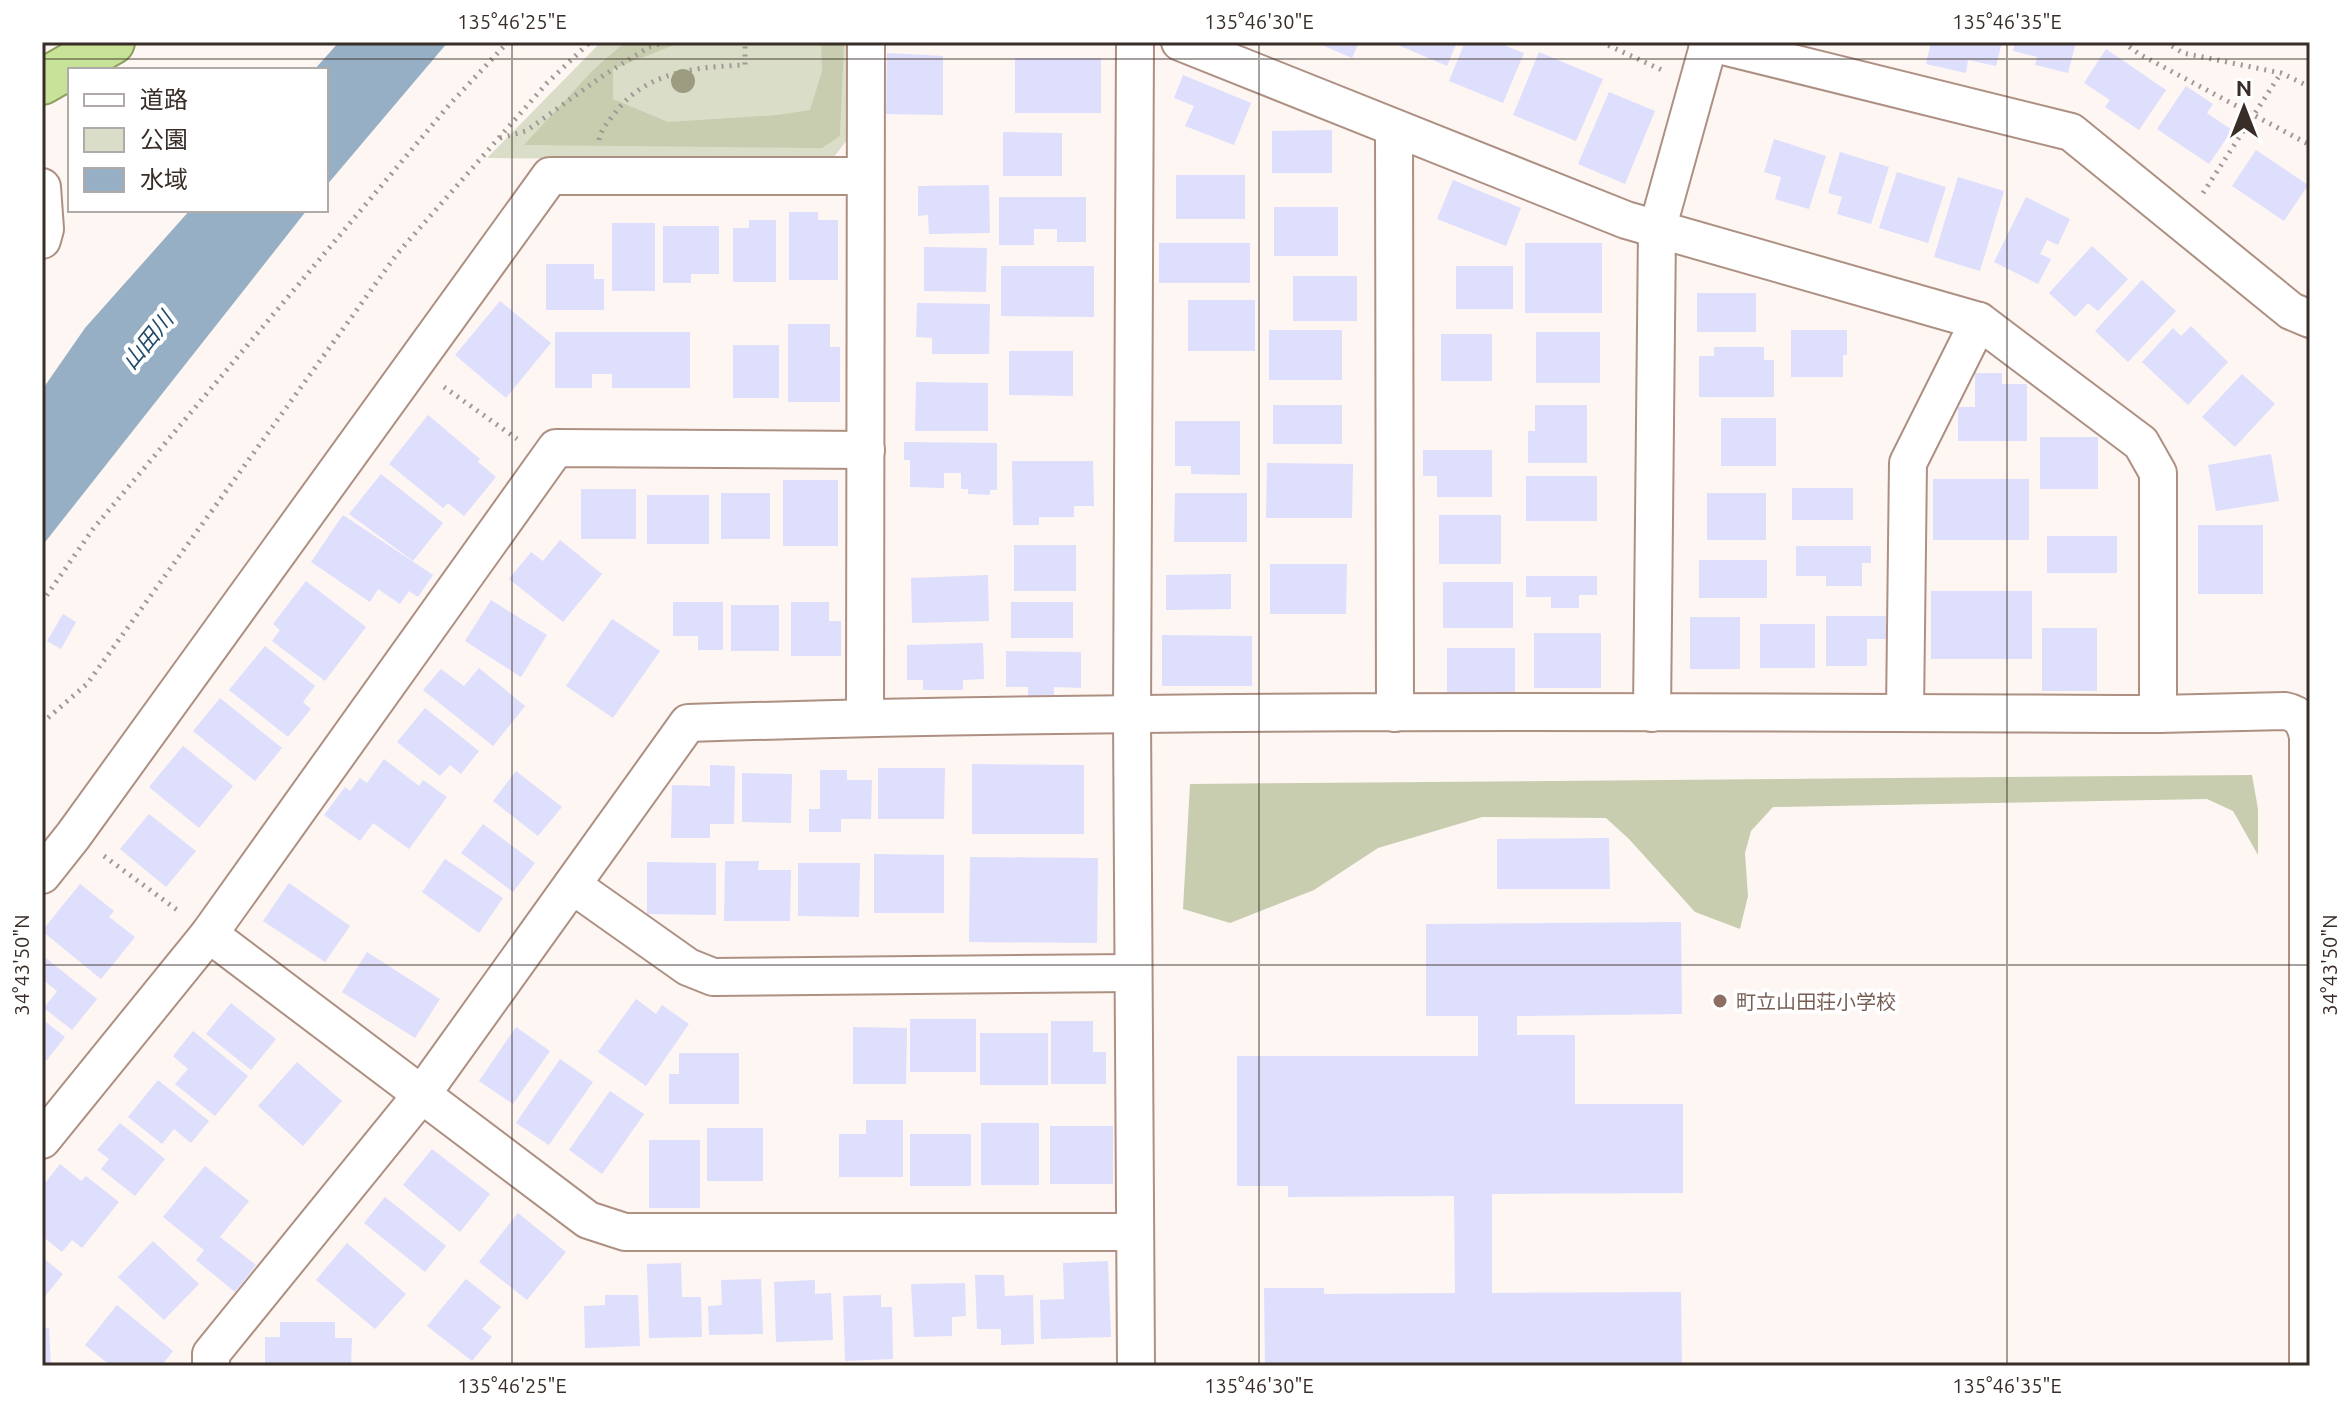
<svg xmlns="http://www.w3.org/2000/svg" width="2352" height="1408" viewBox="0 0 2352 1408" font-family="Ubuntu,'Noto Sans JP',sans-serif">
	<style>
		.green { fill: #dadec9 }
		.forest { fill: #c8cdaf }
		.water { fill: #96afc4 }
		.building { fill: #dedefd }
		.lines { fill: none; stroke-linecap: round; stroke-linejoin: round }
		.minor-casing { stroke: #ae9083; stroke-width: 40 }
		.trunk-casing { stroke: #8c9f5f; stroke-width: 48 }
		.path { stroke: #a19894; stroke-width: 5; stroke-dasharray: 2 6; stroke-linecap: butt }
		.minor { stroke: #fff; stroke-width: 36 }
		.trunk { stroke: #c7e397; stroke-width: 44 }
		.tree { fill: #9c9c80 }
		.ticks { fill: none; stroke: #392d28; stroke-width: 2; stroke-opacity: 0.45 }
		.education-dot { fill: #8d6e63; stroke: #fff; stroke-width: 3 }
		.labels { text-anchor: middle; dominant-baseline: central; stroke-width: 8; stroke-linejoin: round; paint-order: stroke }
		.education-label { font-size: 20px; fill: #785e54; stroke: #fff; text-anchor: start }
		.water-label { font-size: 22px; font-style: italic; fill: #214a6a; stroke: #fff }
		.neatline { fill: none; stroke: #392d28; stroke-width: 3 }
		.ticks-label { font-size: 20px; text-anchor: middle; fill: #392d28 }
	</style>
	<rect width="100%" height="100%" fill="#fdf6f3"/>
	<path class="green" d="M601,42H848L847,140L831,161L487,158Z"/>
	<g class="forest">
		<path d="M625,42H682L613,69V99L668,122L777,115L810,110L822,71L821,42H844L840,136L822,148L524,145L592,71Z"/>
		<path d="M2252,775L2258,809V855L2233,811L2207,799L1773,807L1751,831L1745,853L1748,896L1740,929L1695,912L1629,839L1606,818L1482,817L1378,848L1314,890L1230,923L1183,909L1190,784Z"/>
	</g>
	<g class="water">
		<path d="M339,42H448L326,186V70H314Z"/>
		<path d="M190,210H307L42,546V390L85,328Z"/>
	</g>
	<g class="building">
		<path d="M1315,42H1359L1352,58Z"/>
		<path d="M1391,42H1457L1447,66Z"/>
		<path d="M1465,42H1496L1524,53L1503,103L1449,81Z"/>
		<path d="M1931,42H2002L1996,66L1968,60L1966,73L1926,64Z"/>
		<path d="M2015,42H2076L2068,73L2035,65L2037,57L2013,51Z"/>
		<path d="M2106,49L2166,90L2139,130L2105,107L2110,100L2084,83Z"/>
		<path d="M1539,52L1603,79L1576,141L1513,115Z"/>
		<path d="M887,53L943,56V115L886,114Z"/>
		<rect x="1015" y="58" width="86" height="55"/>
		<path d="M1183,75L1251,103L1234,145L1185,126L1194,106L1174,98Z"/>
		<path d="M2186,86L2213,104L2207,113L2232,130L2209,164L2157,129Z"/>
		<path d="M1609,92L1655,111L1625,184L1578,164Z"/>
		<path d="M1332,130V173H1272V131Z"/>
		<path d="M1003,132L1062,133V176H1003Z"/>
		<path d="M1774,139L1826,156L1809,209L1775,199L1781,177L1764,172Z"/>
		<path d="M2256,150L2308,185L2284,221L2232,186Z"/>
		<path d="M1840,152L1889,167L1871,224L1837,214L1842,197L1828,193Z"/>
		<path d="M1897,172L1946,187L1928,243L1879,228Z"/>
		<rect x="1176" y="175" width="69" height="44"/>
		<path d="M1958,177L2004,191L1980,271L1934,257Z"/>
		<path d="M1453,180L1521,208L1506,246L1437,219Z"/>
		<path d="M989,185L990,233L929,234L928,215L918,216V186Z"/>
		<path d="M999,197H1086V242H1057V229H1034V245H999Z"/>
		<path d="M2026,197L2070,219L2058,245L2047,240L2040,254L2051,259L2038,284L1994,262Z"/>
		<rect x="1274" y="207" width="64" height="49"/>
		<path d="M789,212H818V220H838V280H789Z"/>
		<path d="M749,220H776V282H733V228H749Z"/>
		<rect x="612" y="223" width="43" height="68"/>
		<path d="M663,226H719V274H691V283H663Z"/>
		<rect x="1159" y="243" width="91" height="40"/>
		<rect x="1525" y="243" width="77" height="70"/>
		<path d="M2092,246L2128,279L2098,311L2088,303L2075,317L2049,293Z"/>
		<path d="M924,247L987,248L986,292L924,291Z"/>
		<path d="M546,264H594V279H604V310H546Z"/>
		<path d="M1001,266H1094V317L1001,316Z"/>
		<rect x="1456" y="266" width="57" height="43"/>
		<rect x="1293" y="276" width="64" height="45"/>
		<path d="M2142,280L2176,311L2128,362L2095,331Z"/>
		<rect x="1697" y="293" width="59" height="39"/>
		<rect x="1188" y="300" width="67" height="51"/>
		<path d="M500,301L551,343L506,398L455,355Z"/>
		<path d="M917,303L990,304L989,354H932V338L916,337Z"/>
		<path d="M788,324H830V347H840V402H788Z"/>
		<path d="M2191,326L2228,362L2188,405L2142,362L2173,328L2181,336Z"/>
		<rect x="1269" y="330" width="73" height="50"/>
		<path d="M1791,330H1847V355H1843V377H1791Z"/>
		<path d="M555,332H690V388H612V374H592V388H555Z"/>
		<rect x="1536" y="332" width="64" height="51"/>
		<rect x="1441" y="334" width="51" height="47"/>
		<rect x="733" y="345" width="46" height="53"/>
		<path d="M1714,347H1764V360H1774V397H1699V356H1714Z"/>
		<path d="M1009,351H1073V396L1009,395Z"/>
		<path d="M1975,373H2002V384H2027V441H1958V407H1975Z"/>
		<path d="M2242,374L2275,404L2235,447L2202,417Z"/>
		<path d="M916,382L988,383V431H915Z"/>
		<rect x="1273" y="405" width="69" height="39"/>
		<path d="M1535,405H1587V463H1528V431H1535Z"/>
		<path d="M428,415L480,459L478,462L496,477L464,516L448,503L443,508L389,464Z"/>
		<rect x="1721" y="418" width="55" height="48"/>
		<path d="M1175,421H1240V475L1191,474V466H1175Z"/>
		<rect x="2040" y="437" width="58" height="52"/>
		<path d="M904,442L997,443V490H990V495L968,494V489H961V473H944V488L910,487V460H904Z"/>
		<path d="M1423,450H1492V497H1437V476H1423Z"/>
		<path d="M2271,454L2279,501L2216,511L2208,465Z"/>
		<path d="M1012,461H1093L1094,506H1074V517H1039V525H1013Z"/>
		<path d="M1267,463L1353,464L1352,518H1266Z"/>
		<path d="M381,474L443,523L413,561L349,514Z"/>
		<rect x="1526" y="476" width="71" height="45"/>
		<rect x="1933" y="479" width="96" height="61"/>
		<rect x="783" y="480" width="55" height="66"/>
		<rect x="1792" y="488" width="61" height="32"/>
		<rect x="581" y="489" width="55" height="50"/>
		<rect x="721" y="493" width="49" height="46"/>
		<path d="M1175,493H1247V542H1174Z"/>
		<rect x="1707" y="493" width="59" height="47"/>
		<rect x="647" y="495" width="62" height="49"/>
		<path d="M343,515L433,575L418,597L409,591L400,604L378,589L370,602L311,562Z"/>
		<rect x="1439" y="515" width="62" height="49"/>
		<rect x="2198" y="525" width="65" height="69"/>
		<rect x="2047" y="536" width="70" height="37"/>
		<path d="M560,540L602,574L563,622L509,579L531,552L543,561Z"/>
		<rect x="1014" y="545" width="62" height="46"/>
		<path d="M1796,546H1871V563H1862V586H1826V576H1796Z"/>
		<rect x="1699" y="560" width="68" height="38"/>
		<path d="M1270,564H1347L1346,614H1270Z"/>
		<path d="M1231,574V609L1166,610V575Z"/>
		<path d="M988,575L989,621L912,623L911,578Z"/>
		<path d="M1526,576H1597V595H1579V608H1551V597H1526Z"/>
		<path d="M306,581L366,627L325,681L272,641L280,630L273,624Z"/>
		<rect x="1443" y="582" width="70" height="46"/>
		<rect x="1931" y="591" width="101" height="68"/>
		<path d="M491,600L547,635L521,677L465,641Z"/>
		<path d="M673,602H723V650H698V636H673Z"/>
		<path d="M791,602H829V621H841V656H791Z"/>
		<rect x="1011" y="602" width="62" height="36"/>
		<rect x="731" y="605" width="48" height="46"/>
		<path d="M63,614L76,622L61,649L47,641Z"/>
		<path d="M1826,616H1886V639H1867V666H1826Z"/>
		<rect x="1690" y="617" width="50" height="52"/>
		<path d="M612,619L660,651L613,718L566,686Z"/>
		<rect x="1760" y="624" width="55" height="44"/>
		<rect x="2042" y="628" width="55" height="63"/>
		<rect x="1534" y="633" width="67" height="55"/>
		<path d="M1162,635L1252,636V686H1162Z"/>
		<path d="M983,643L984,679L963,680V690H923V680H907V645Z"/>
		<path d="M265,646L315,686L303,702L311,709L288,737L229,690Z"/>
		<rect x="1447" y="648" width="68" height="45"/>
		<path d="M1006,651L1081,652V688L1054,687V701H1028V687H1006Z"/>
		<path d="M479,668L525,706L493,746L423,690L441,669L464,686Z"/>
		<path d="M220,698L282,748L255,781L193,731Z"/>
		<path d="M425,708L479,751L461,774L450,765L440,776L397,742Z"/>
		<path d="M183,746L233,786L199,828L149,787Z"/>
		<path d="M384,759L419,786L423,780L447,797L409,849L373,823L360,841L324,815L345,787L350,791L360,778L367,783Z"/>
		<path d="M972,764L1084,765V834H972Z"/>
		<path d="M710,765L735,766L734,824H710V838H671L672,785L710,786Z"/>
		<path d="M878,768H945L944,819H878Z"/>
		<path d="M820,770H847V780H872L871,819H841V832H809V809H820Z"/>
		<path d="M516,771L562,807L538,836L493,801Z"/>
		<path d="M742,773L792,774L791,823L742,822Z"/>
		<path d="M149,814L196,851L166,887L120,849Z"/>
		<path d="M483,824L535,863L513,892L461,853Z"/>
		<path d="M1609,838L1610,889H1497V839Z"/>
		<path d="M874,854L944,855V913H874Z"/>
		<path d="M970,857L1098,858L1097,943L969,942Z"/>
		<path d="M445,859L503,898L479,933L422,892Z"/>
		<path d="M725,861H759L758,870H791L790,921H724Z"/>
		<path d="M647,862L716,863V915L647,914Z"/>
		<path d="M798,863H860L859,917L798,916Z"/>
		<path d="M289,883L350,926L325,962L263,921Z"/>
		<path d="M80,884L114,911L109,917L135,937L101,979L42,931Z"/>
		<path d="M1681,922L1682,1014L1517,1016V1035H1575V1104H1683V1193L1492,1194V1293L1681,1292L1682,1366H1265L1264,1288H1324V1294L1455,1293L1454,1196L1288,1197V1186H1237V1056H1478V1016H1426V924Z"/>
		<path d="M367,952L440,999L415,1038L342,992Z"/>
		<path d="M42,955L97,999L72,1030L44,1008L57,991L42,979Z"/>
		<path d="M636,999L656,1014L662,1005L689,1024L646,1086L598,1052Z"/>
		<path d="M231,1003L276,1039L251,1070L206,1034Z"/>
		<path d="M42,1019L65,1037L42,1066Z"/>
		<rect x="910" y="1019" width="66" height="53"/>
		<path d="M1051,1021H1093V1052H1106V1084H1051Z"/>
		<path d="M516,1027L550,1051L513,1104L479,1081Z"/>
		<path d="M853,1027L907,1028L906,1084H853Z"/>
		<path d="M193,1031L248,1076L215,1116L175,1084L188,1069L173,1056Z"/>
		<rect x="980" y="1033" width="68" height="52"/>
		<path d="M679,1053H739V1104H669V1074H679Z"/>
		<path d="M560,1059L593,1082L549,1145L516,1123Z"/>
		<path d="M297,1062L342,1101L303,1146L258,1106Z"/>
		<path d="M158,1080L209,1121L191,1143L174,1129L162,1144L128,1117Z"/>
		<path d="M610,1091L644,1114L602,1174L569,1150Z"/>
		<path d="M866,1120H903V1177H839V1134H866Z"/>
		<path d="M120,1123L165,1159L135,1196L101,1169L109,1159L97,1150Z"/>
		<rect x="981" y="1123" width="58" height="62"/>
		<rect x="1050" y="1126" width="63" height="58"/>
		<rect x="707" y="1128" width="56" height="53"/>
		<rect x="910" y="1134" width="61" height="52"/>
		<rect x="649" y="1140" width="51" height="68"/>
		<path d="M432,1149L490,1194L460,1232L403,1185Z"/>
		<path d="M60,1164L81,1181L86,1176L119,1202L82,1248L72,1240L62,1252L42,1236V1187Z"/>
		<path d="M205,1166L249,1201L220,1237L256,1265L235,1292L196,1260L204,1250L163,1217Z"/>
		<path d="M385,1197L446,1246L425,1272L364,1223Z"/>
		<path d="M518,1213L566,1252L527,1300L479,1262Z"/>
		<path d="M153,1241L199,1284L164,1320L118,1277Z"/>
		<path d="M347,1243L406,1294L375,1329L316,1280Z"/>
		<path d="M42,1257L63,1274L42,1300Z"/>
		<path d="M1108,1261L1111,1337L1041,1339L1040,1300L1064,1299L1063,1263Z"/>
		<path d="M681,1263L682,1297H701L702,1337L649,1338L647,1264Z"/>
		<path d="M975,1275H1004L1005,1296L1033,1295L1034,1344L1001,1345V1329H977Z"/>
		<path d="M466,1279L501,1307L482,1329L492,1337L472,1361L427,1326Z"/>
		<path d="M761,1279L763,1334L709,1335L708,1306L722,1305L721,1280Z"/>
		<path d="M815,1280V1294L831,1293L833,1340L776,1342L774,1282Z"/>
		<path d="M965,1283L966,1316L952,1317V1336L914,1337L911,1284Z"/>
		<path d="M605,1295H638L640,1346L585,1348L584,1306L605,1305Z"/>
		<path d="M881,1295V1307H892L893,1359L845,1361L843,1296Z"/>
		<path d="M117,1305L173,1351L161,1366H111L85,1345Z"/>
		<path d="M280,1322H335V1338H352L351,1366H265V1337H280Z"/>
		<path d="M49,1328L51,1366H42V1329Z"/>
	</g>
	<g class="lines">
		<defs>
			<g id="minor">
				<path d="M1135,42L1132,716L1136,1366"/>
				<path d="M1180,42L1626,220L1979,321L2141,443L2158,473V714"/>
				<path d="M1707,42L2071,132L2291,311L2310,319"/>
				<path d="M1394,129L1395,713"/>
				<path d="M42,187L45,229L42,240"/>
				<path d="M1652,713L1657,230L1709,43"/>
				<path d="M1905,713L1908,463L1979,321"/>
				<path d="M865,718L866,42"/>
				<path d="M42,875L73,836L550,176H865"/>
				<path d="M572,885L688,967L713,977L1133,973"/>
				<path d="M209,934L588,1220L625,1232H1134"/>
				<path d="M42,1140L209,934L556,448L866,450"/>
				<path d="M211,1366V1354L422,1094L688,723C1178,708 1668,712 2158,714L2285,711C2300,714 2305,722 2308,737V1366"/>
			</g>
			<path id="trunk" d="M42,82L112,42"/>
		</defs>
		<use href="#minor" class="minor-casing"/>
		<use href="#trunk" class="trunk-casing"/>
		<g class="path">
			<path d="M1601,42L1664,71"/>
			<path d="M2123,42L2139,54L2310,145"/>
			<path d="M2165,42L2183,53L2281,73L2310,87"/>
			<path d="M500,138L526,131L604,75L649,47L667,42"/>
			<path d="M599,140C601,129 608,122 615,113C646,71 697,67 745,65V42"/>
			<path d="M2203,193L2281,73"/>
			<path d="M444,387L517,439"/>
			<path d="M42,602L93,529L450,104L508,42"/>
			<path d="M42,723L87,684L397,254L547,83L590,42"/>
			<path d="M104,856L180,912"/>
		</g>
		<use href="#minor" class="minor"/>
		<use href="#trunk" class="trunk"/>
	</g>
	<circle class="tree" cx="683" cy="81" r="12"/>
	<path class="ticks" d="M512,42V1366M1259,42V1366M2007,42V1366M42,59H2310M42,965H2310"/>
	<circle class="education-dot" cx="1720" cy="1001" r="8"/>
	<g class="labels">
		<g class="education-label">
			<text x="1736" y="1001">町立山田荘小学校</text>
		</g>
		<g class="water-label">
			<text transform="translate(147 340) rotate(-51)">山田川</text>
		</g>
	</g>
	<rect width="2352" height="1408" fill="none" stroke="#ffffff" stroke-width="88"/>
	<rect x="68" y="68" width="260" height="144" fill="#ffffff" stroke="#b0aba9" stroke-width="2"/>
	<rect x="84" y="94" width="40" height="12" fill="#ffffff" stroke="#b0aba9" stroke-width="2"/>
	<text x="140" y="108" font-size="24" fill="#392d28">道路</text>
	<rect x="84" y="128" width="40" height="24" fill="#dadec9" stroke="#b0aba9" stroke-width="2"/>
	<text x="140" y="148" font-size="24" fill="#392d28">公園</text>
	<rect x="84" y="168" width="40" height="24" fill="#96afc4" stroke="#b0aba9" stroke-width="2"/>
	<text x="140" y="188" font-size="24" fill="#392d28">水域</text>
	<g transform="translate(2244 108)" stroke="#ffffff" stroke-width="6" paint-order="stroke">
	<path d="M0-6L14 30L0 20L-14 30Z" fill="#392d28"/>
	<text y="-12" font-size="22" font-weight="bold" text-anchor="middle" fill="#392d28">N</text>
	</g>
	<rect x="44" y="44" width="2264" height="1320" class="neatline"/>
	<g class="ticks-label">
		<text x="512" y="29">135°46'25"E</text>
		<text x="1259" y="29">135°46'30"E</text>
		<text x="2007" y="29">135°46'35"E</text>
		<text transform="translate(22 965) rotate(-90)" y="7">34°43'50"N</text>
		<text transform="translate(2330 965) rotate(-90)" y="7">34°43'50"N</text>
		<text x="512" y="1393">135°46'25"E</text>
		<text x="1259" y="1393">135°46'30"E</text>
		<text x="2007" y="1393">135°46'35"E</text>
	</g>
</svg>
